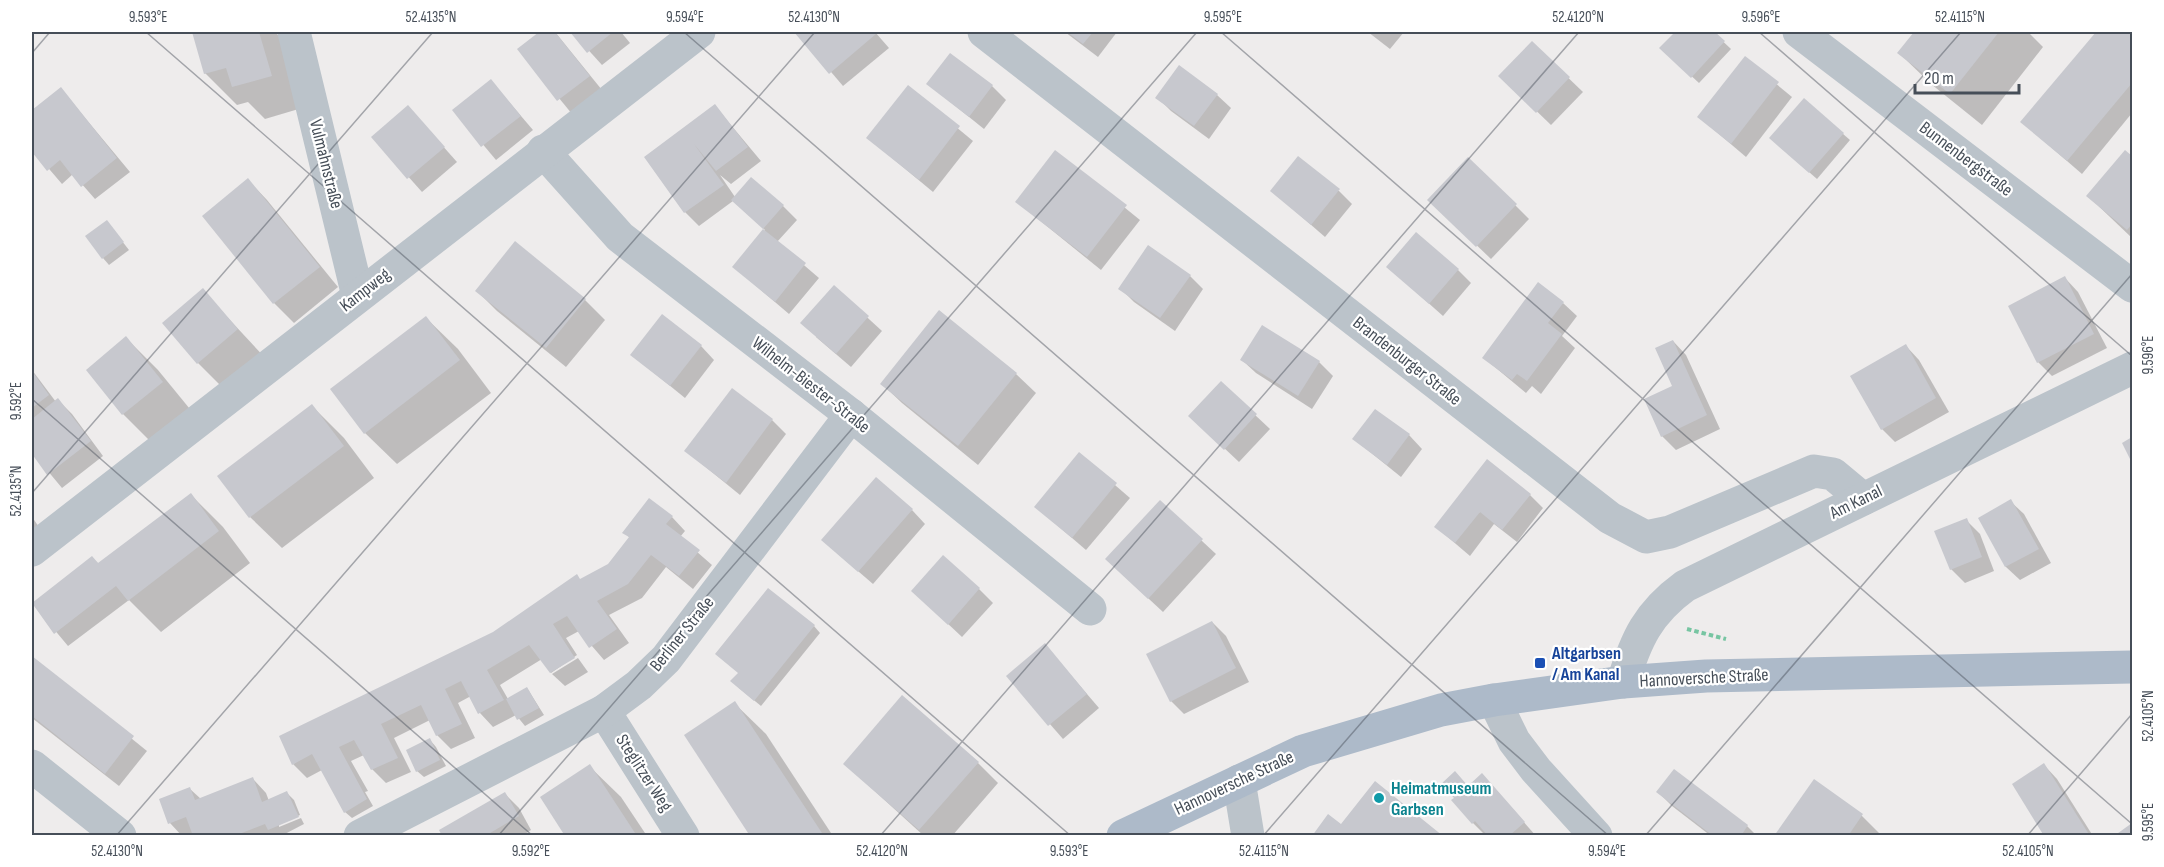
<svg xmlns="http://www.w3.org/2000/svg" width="2164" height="867" viewBox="0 0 2164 867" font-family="'Sofia Sans Condensed',sans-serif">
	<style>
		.shadow { fill: #0003 }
		.building { fill: #c7c8ce }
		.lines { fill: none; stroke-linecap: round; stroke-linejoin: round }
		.path { stroke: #77c5a2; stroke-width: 4; stroke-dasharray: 4.5 3; stroke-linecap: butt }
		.minor { stroke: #bbc3ca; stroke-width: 33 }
		.major { stroke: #adbac9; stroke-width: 33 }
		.ticks { fill: none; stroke: #464e58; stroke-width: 1.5; stroke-opacity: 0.45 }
		.transit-dot { fill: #1a4fb4; stroke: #fff; stroke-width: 2 }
		.culture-dot { fill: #0f9aa8; stroke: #fff; stroke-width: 2 }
		.labels { text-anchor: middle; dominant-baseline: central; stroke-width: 4.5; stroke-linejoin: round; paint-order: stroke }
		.street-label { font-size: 18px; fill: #464e58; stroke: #fff }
		.transit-label { font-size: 18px; font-weight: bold; fill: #164399; stroke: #fff; text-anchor: start }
		.culture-label { font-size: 18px; font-weight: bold; fill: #0d838f; stroke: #fff; text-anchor: start }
		.neatline { fill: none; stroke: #464e58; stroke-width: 2 }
		.ticks-label { font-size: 15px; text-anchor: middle; fill: #464e58 }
	</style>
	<rect width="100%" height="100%" fill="#eeecec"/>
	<g class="shadow">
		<path d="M194,32H275L284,41L302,108L265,119L248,102L237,105L205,73Z"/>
		<path d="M542,32H555L602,90L572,114L519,49Z"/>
		<path d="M572,32H621L630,43L602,65Z"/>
		<path d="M797,32H875L889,48L843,86Z"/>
		<path d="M1065,32H1117L1098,57Z"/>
		<path d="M1368,32H1404L1390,49Z"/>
		<path d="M1677,32H1713L1731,49L1699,83L1661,48Z"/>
		<path d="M1916,32H2028L2043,47L1982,125L1931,84L1899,53Z"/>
		<path d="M2098,32H2132V113L2082,174L2022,122Z"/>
		<path d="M1532,43L1583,92L1551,125L1500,76Z"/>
		<path d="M1745,58L1792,97L1746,157L1699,117Z"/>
		<path d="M491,81L533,130L496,160L454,110Z"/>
		<path d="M928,84L992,86L1006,100L984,129Z"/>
		<path d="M908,87L973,141L933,192L868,138Z"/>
		<path d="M61,89L130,172L95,199L73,174L62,184L32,149V112Z"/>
		<path d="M1217,95L1231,108L1209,139L1171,111L1157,97Z"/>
		<path d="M1804,100L1850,140L1817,179L1778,145Z"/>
		<path d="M715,106L761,161L731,184L720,175L735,197L783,206L797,220L777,242L819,278L789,314L734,267L765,230L733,201L699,226L685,212L646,157Z"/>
		<path d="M408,107L457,162L422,192L373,137Z"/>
		<path d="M1056,152L1140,220L1101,270L1017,202Z"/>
		<path d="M2125,152L2132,158V238L2088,196Z"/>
		<path d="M248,180L267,200L338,287L294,323L274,303L204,217Z"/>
		<path d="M1272,191H1339L1352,204L1325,237Z"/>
		<path d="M1515,205L1529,219L1491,259L1443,213Z"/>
		<path d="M107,222L129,250L109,265L103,258Z"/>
		<path d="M516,244L585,300L605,320L566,367L497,311L477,291Z"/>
		<path d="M1388,267L1458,270L1471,283L1443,316Z"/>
		<path d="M1190,276L1203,289L1175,331L1134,302L1120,288Z"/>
		<path d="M2065,278L2078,292L2107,348L2052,376L2038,362Z"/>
		<path d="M834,287L882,331L851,367L816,337Z"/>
		<path d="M202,290L268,361L230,395L198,363Z"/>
		<path d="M1563,303L1577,316L1562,336L1575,348L1541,394L1532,386L1526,393L1484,358Z"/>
		<path d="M426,318L458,349L491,393L397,464L365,433Z"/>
		<path d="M1263,327L1319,362L1333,376L1312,409L1256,373L1242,360Z"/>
		<path d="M126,338L158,370L194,414L155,446L123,414L88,370Z"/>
		<path d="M1673,341L1686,355L1720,429L1676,450L1662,436L1674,387Z"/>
		<path d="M701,346L714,360L685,398L632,355Z"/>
		<path d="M1906,346L1919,360L1949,412L1895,442L1882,429Z"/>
		<path d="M32,370L56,402L58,400L72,414L103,456L62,488L32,452Z"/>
		<path d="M1016,374L1036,393L978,465L902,403L882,384Z"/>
		<path d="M1221,383L1270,429L1239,462L1204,429Z"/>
		<path d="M312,406L344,438L374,478L282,548L250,517Z"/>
		<path d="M772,420L786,434L740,495L686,451Z"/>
		<path d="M1409,435L1422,449L1401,477L1354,439Z"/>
		<path d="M1079,454L1130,498L1086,550L1036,507Z"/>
		<path d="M191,495L223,527L250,563L161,632L129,600L68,646L33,604L92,558L99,564Z"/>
		<path d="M1530,495L1543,508L1517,542L1494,524L1470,556L1436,527Z"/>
		<path d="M2010,501L2024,514L2051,563L2020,580L2006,567L1980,518Z"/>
		<path d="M1160,502L1216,554L1163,612L1121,573Z"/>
		<path d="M912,510L925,524L873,584L837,553Z"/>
		<path d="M32,517L39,527L32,532Z"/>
		<path d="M672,517L685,531L680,537L712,565L693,589L666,567L642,598L609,615L629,643L604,660L579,631L566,638L577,655L551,673L542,659L500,685L508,699L527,688L544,715L525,726L516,715L493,727L480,713L471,696L458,703L475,738L451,749L437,735L430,720L394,738L411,772L386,783L372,769L364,755L351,761L368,791L365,792L373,806L352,818L345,812L322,770L307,778L293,764L494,633L609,566L630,538L624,532Z"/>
		<path d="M1966,520L1980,534L1994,571L1965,583L1951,569Z"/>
		<path d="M979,589L993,603L962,637L913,591Z"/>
		<path d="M1212,622L1226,636L1249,682L1184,714L1171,701Z"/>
		<path d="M814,626L820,633L761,706L739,688V673Z"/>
		<path d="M1045,645L1099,708L1063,739L1008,676Z"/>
		<path d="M32,658L147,751L119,786L32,718Z"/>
		<path d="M578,658L588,672L565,686L552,674Z"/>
		<path d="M734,703L766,734L833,836H752Z"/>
		<path d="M430,740L436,747L446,766L424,777L417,771Z"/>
		<path d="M978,763L998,783L952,836H924L845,764Z"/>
		<path d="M2044,765L2057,779L2093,836H2046Z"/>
		<path d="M589,766L621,797L647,836H567Z"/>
		<path d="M1674,771L1747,826L1757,836H1711L1672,806L1658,792Z"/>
		<path d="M253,779L266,793L269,801L287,793L294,800L300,815L279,824V827L301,818L304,824L281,836H194V833L182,836L170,823L161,799L190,789L201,799Z"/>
		<path d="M1815,781L1862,816L1882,836H1776Z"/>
		<path d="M1469,787L1495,789L1536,836H1486L1473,823Z"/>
		<path d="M505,794L519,808L531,830L522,836H444Z"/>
	</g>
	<g class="building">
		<path d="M192,32H259L272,76L232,87L226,68L204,74Z"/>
		<path d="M539,32H555L590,76L557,101L517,49Z"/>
		<path d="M570,32H613L587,53Z"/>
		<path d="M794,32H875L876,34L829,74Z"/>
		<path d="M1067,32H1093L1083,44Z"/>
		<path d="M1675,32H1715L1725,41L1691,78L1659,48Z"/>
		<path d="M1914,32H1999L1950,94L1897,53Z"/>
		<path d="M2096,32H2132V83L2067,161L2020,122Z"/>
		<path d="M1532,41L1570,77L1536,113L1498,76Z"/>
		<path d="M950,53L993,85L969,117L926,84Z"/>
		<path d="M1745,56L1779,82L1731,144L1697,117Z"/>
		<path d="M1179,65L1218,94L1194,126L1155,98Z"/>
		<path d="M491,79L521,116L481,147L452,110Z"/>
		<path d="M908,85L960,126L919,180L866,138Z"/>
		<path d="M61,87L117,158L81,187L60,160L47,171L32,152V110Z"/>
		<path d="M1804,98L1844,133L1809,173L1769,138Z"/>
		<path d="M715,104L748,147L716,171L694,144L724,185L684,213L644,157Z"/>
		<path d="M408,105L445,147L407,179L371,137Z"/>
		<path d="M1055,150L1127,205L1087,257L1015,202Z"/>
		<path d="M2125,150L2132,156V224L2127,230L2086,196Z"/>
		<path d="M1298,156L1340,189L1311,225L1270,191Z"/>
		<path d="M1468,157L1517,204L1476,247L1427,200Z"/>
		<path d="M751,177L784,205L763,229L731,200Z"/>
		<path d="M248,178L320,267L273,304L202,216Z"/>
		<path d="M107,220L124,242L102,259L85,236Z"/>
		<path d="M763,229L806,263L775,302L732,267Z"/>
		<path d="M1416,232L1459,269L1429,304L1386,267Z"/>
		<path d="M515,241L586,299L546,348L475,291Z"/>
		<path d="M1148,245L1191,275L1160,318L1118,289Z"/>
		<path d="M2065,276L2094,334L2037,363L2008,306Z"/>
		<path d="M1538,282L1564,302L1548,323L1562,334L1527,381L1517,374L1512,380L1482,358Z"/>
		<path d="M834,285L869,316L836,354L800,323Z"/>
		<path d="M203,288L238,329L197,364L162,323Z"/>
		<path d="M939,310L1017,373L958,446L880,384Z"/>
		<path d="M662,314L702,345L670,386L630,355Z"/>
		<path d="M426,316L460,360L364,434L330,389Z"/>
		<path d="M1262,325L1320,361L1298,396L1240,360Z"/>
		<path d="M126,336L163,382L122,415L86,370Z"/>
		<path d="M1673,340L1707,415L1661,437L1644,399L1672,386L1655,348Z"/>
		<path d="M1906,344L1936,398L1881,430L1850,376Z"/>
		<path d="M32,371L49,395L32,408Z"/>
		<path d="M1221,381L1257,414L1224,450L1188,416Z"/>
		<path d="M732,388L773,419L726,483L684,451Z"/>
		<path d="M58,398L91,441L47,475L32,454V419Z"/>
		<path d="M312,404L344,446L249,518L217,476Z"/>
		<path d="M1375,409L1410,434L1387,465L1352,439Z"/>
		<path d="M2132,437V463L2122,443Z"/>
		<path d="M1079,452L1117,483L1072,538L1034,507Z"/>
		<path d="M1487,459L1531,494L1502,530L1480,512L1455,543L1434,527Z"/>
		<path d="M876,477L913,509L858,572L821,540Z"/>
		<path d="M191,493L219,531L128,601L116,586L54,634L32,603L92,556L98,563Z"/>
		<path d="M649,498L673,516L666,524L700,550L679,576L651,555L628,584L597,601L617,629L589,648L567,616L553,624L575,658L550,673L529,645L487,670L504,700L478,714L461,681L445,689L462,724L436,736L421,705L381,724L398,758L371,770L354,740L339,747L367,799L344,813L312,754L292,765L279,736L493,632L577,574L580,579L608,564L629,537L622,533Z"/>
		<path d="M2011,499L2039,549L2005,567L1978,518Z"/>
		<path d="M1160,500L1203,539L1148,599L1105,559Z"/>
		<path d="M1967,518L1982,557L1950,570L1934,531Z"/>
		<path d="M943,555L980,588L948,625L911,591Z"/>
		<path d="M768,588L815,625L754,701L730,681L738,673L715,654Z"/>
		<path d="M1212,621L1236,668L1170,702L1146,654Z"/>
		<path d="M1045,643L1087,694L1048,726L1006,676Z"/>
		<path d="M32,656L134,736L105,774L32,716Z"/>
		<path d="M527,687L539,708L517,720L506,699Z"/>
		<path d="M902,695L979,762L919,830L843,764Z"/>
		<path d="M735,701L824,836H750L684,735Z"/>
		<path d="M430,738L440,760L416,772L406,750Z"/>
		<path d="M2044,763L2090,836H2044L2012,784Z"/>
		<path d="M590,764L637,836H565L540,797Z"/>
		<path d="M1674,769L1748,825L1741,836H1713L1656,792Z"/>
		<path d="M1455,771L1468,786L1482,773L1525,822L1509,836H1488L1475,821L1472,824L1451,800L1454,798L1441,784Z"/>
		<path d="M253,777L262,802L287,791L299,817L268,830L265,824L234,836H193L186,817L168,824L159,799L190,787L195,800Z"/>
		<path d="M1814,779L1863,814L1848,836H1774Z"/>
		<path d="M1375,781L1443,836H1312L1328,814L1341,824Z"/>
		<path d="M505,792L519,816L485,836H442L439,830Z"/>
		<path d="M2132,823V836H2114Z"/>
	</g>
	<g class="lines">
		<path class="path" d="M1687,629L1726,639"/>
		<g class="minor">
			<path d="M294,32L358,296"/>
			<path d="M984,32L1610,518L1646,537L1670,532L1814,471L1833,474L1863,499"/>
			<path d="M1799,32L2132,286"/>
			<path d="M543,151L620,237L851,415L1090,609"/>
			<path d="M32,550L699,32"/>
			<path d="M1623,682C1636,639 1648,613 1685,586L2132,368"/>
			<path d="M1494,700L1514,741L1536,770L1596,836"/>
			<path d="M604,711L683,836"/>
			<path d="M32,766L120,836"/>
			<path d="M1239,781L1248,836"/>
			<path d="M360,836L604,711L639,685L666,659L851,415"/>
		</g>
		<path class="major" d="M1123,836L1303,751L1441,710L1494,700L1623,682L1706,676L2132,667"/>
	</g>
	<path class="ticks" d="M146,32L1071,836M684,32L1609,836M1221,32L2132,824M1759,32L2132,356M32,53L50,32M32,399L533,836M32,493L433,32M116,836L815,32M498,836L1197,32M880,836L1579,32M1263,836L1961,32M1645,836L2132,274M2027,836L2132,714"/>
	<rect class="transit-dot" x="1534" y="657" width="12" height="12" rx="3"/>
	<circle class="culture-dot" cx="1379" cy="798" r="6"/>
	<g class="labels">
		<g class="street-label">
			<text transform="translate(1966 159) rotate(37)">Bunnenbergstraße</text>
			<text transform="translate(326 164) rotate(76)">Vulmahnstraße</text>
			<text transform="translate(365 290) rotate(-38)">Kampweg</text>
			<text transform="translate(1407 361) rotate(38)">Brandenburger Straße</text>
			<text transform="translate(811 385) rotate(38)">Wilhelm-Biester-Straße</text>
			<text transform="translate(1856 502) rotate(-26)">Am Kanal</text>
			<text transform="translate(682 634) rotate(-51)">Berliner Straße</text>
			<text transform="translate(1704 678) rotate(-3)">Hannoversche Straße</text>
			<text transform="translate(644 773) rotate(57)">Steglitzer Weg</text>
			<text transform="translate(1234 783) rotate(-25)">Hannoversche Straße</text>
		</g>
		<g class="transit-label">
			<text x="1552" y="653">Altgarbsen<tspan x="1552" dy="21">/ Am Kanal</tspan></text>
		</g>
		<g class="culture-label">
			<text x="1391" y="788">Heimatmuseum<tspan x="1391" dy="21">Garbsen</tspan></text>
		</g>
	</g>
	<rect width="2164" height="867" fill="none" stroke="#ffffff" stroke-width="66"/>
	<path d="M1915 84v9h104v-9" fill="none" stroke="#464e58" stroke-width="3"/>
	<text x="1924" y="84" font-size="18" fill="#464e58" stroke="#ffffff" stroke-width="4.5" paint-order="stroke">20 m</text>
	<rect x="33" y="33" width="2098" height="801" class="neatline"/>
	<g class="ticks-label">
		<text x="148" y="22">9.593°E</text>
		<text x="431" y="22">52.4135°N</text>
		<text x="685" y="22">9.594°E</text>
		<text x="814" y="22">52.4130°N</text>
		<text x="1223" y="22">9.595°E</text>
		<text x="1578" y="22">52.4120°N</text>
		<text x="1761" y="22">9.596°E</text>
		<text x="1960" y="22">52.4115°N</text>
		<text transform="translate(2148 355) rotate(-90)" y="5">9.596°E</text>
		<text transform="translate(16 401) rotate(-90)" y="5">9.592°E</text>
		<text transform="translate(16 491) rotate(-90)" y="5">52.4135°N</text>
		<text transform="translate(2148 716) rotate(-90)" y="5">52.4105°N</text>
		<text transform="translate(2148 822) rotate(-90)" y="5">9.595°E</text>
		<text x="117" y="856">52.4130°N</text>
		<text x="531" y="856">9.592°E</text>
		<text x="882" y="856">52.4120°N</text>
		<text x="1069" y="856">9.593°E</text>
		<text x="1264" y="856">52.4115°N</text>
		<text x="1607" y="856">9.594°E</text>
		<text x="2028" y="856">52.4105°N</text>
	</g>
</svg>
